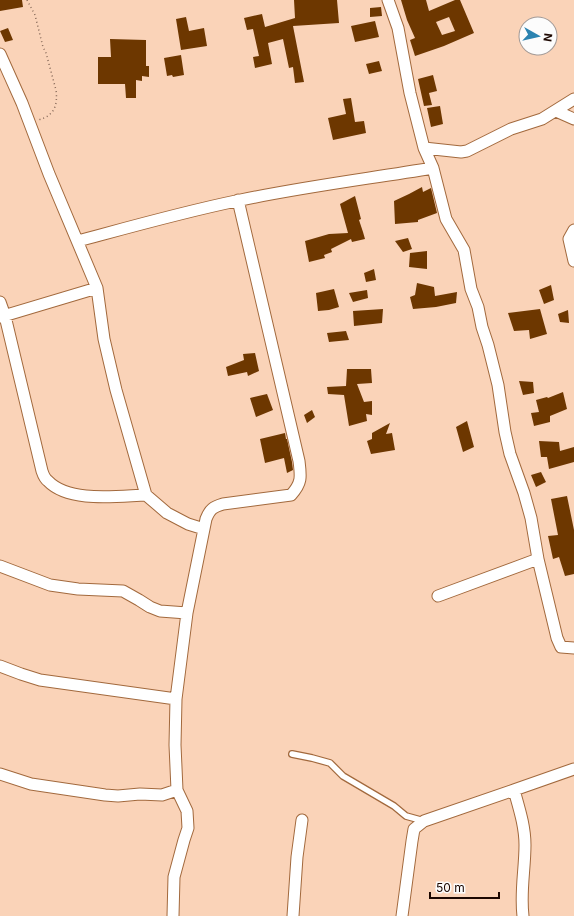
<svg xmlns="http://www.w3.org/2000/svg" width="574" height="916" viewBox="0 0 574 916" font-family="Inter,sans-serif">
<style>
.building{fill:#6d3700;fill-rule:evenodd}
.lines{fill:none;stroke-linecap:round;stroke-linejoin:round}
.lane-casing{stroke:#a2693d;stroke-width:8}
.street-casing{stroke:#a2693d;stroke-width:13}
.path{stroke:#846757;stroke-width:1.5;stroke-dasharray:1 3;stroke-linecap:butt}
.lane{stroke:#fff;stroke-width:5.5}
.street{stroke:#fff;stroke-width:11}
</style>
<rect width="100%" height="100%" fill="#fad3b8"/>
<path class="building" d="M0,0H22L23,7L0,11Z
M294,0H337L339,23L293,26L304,82L295,83L293,67L289,68L283,39L268,43L272,64L255,68L253,57L259,56L253,29L247,30L244,18L262,14L265,27L295,18Z
M401,0H426L429,11L455,0H460L474,33L444,46L415,56L410,40L415,38L407,20ZM449,17L455,31L442,35L436,22Z
M381,7L382,16L370,17V8Z
M186,17L189,31L204,28L207,46L181,50L176,19Z
M375,21L379,37L355,42L351,26Z
M8,28L13,40L5,42L0,31Z
M110,39L146,40V66H149V77L142,76V81L136,80V98H126L125,84H98V57H111Z
M181,55L184,75L173,77L172,75L167,76L164,58Z
M379,61L382,71L369,74L366,64Z
M433,75L437,91L429,93L432,105L424,106L418,79Z
M351,98L355,122L364,121L366,133L333,140L328,118L346,114L343,99Z
M440,106L443,124L431,127L427,108Z
M422,187L423,192L431,188L437,213L418,220V222L395,224L394,201L409,194Z
M355,196L361,219L359,220L363,232H365H363L365,239L352,242L351,239L331,249L332,252L324,255L325,258L309,262L305,241L329,234L348,233L340,204Z
M408,238L412,249L403,252L395,241Z
M427,251V269L409,267L410,253Z
M374,269L376,280L366,282L364,273Z
M417,283L434,287L435,296L457,292L456,303L436,307L413,309L410,297L415,295Z
M551,285L554,300L544,304L539,290Z
M334,289L339,307L329,310L318,311L316,293Z
M367,290L368,298L353,302L349,293Z
M383,309L382,323L354,326L353,311Z
M540,309L547,334L530,339L529,330L514,331L508,313Z
M568,310L569,323L560,322L558,314Z
M346,331L349,340L329,342L327,333Z
M255,353L259,371L248,376L247,372L228,376L226,367L244,360L243,354Z
M347,369H371L372,383L357,384L364,402L372,401V415L366,414L367,421L349,426L344,395L328,394L327,387L346,386Z
M519,381L533,382L534,393L523,395Z
M563,392L567,409L550,416V422L534,426L531,413L539,412L536,400L547,397L548,398Z
M267,394L273,410L256,417L250,398Z
M312,410L315,417L307,423L304,415Z
M467,421L474,447L463,452L456,427Z
M390,423L386,434L392,433L395,450L371,454L367,441L372,439V433Z
M285,433L286,439H287L292,462L293,470L287,473L284,458L265,463L260,439Z
M539,441L559,442L560,451L574,447V462L549,469L547,457H541Z
M541,472L546,482L536,487L531,475Z
M567,496L574,530V574L565,576L559,557L553,559L548,536L558,535L551,499Z"/>
<g class="lines">
<g class="lane-casing">
<path id="lane" d="M292,754L312,758L330,763L343,776L394,806L406,816L424,821"/>
</g>
<g class="street-casing">
<path id="street" d="M388,0L398,28L410,93L424,148L433,168L446,219L464,250L471,289L478,307L482,327L488,345L498,385L505,432L510,454L524,493L531,518L538,559L557,638L561,647L574,648
M0,54L22,103L49,174L97,288L104,339L116,390L146,495
M556,111L574,119
M424,148L461,152L467,151L511,129L542,119L574,99
M574,230L569,239L574,261
M78,241C130,227 183,212 236,201C301,187 367,179 433,168
M0,302L5,316L42,471C43,474 45,479 48,481C69,503 117,496 146,495L167,513L188,524L204,529
M0,317L97,288
M0,566L50,585L78,589L123,591L139,600L150,607L160,611L187,613
M438,596L538,559
M0,666L21,674L40,680L176,699
M0,774L31,784L105,795L118,796L140,794L162,795L177,790
M514,790L574,769
M173,916L174,877L184,840L188,828L187,811L177,790L175,745L176,699L187,613L206,519C210,509 213,507 223,504L291,495C302,483 301,477 299,461L238,200
M293,916L297,857L302,820
M402,916L412,841L414,829L424,821L514,790C519,808 525,826 525,845C525,869 520,892 523,916"/>
</g>
<path class="path" d="M27,0L35,15L43,47L46,53L56,90C58,106 54,116 38,120"/>
<use href="#lane" class="lane"/>
<use href="#street" class="street"/>
</g>
<g transform="translate(538 36) rotate(98)"><circle r="19" fill="#fcfcfc" stroke="#a29a97"/>
<path d="M0-3L7 15L0 10L-7 15Z" fill="#2b83b1"/>
<text y="-6" font-size="11" font-weight="bold" text-anchor="middle" fill="#1c0700">N</text>
</g>
<path d="M430 892v6h69v-6" fill="none" stroke="#1c0700" stroke-width="2"/>
<text x="436" y="892" font-size="12" fill="#1c0700" stroke="#fcfcfc" stroke-width="3" paint-order="stroke">50 m</text>
</svg>
